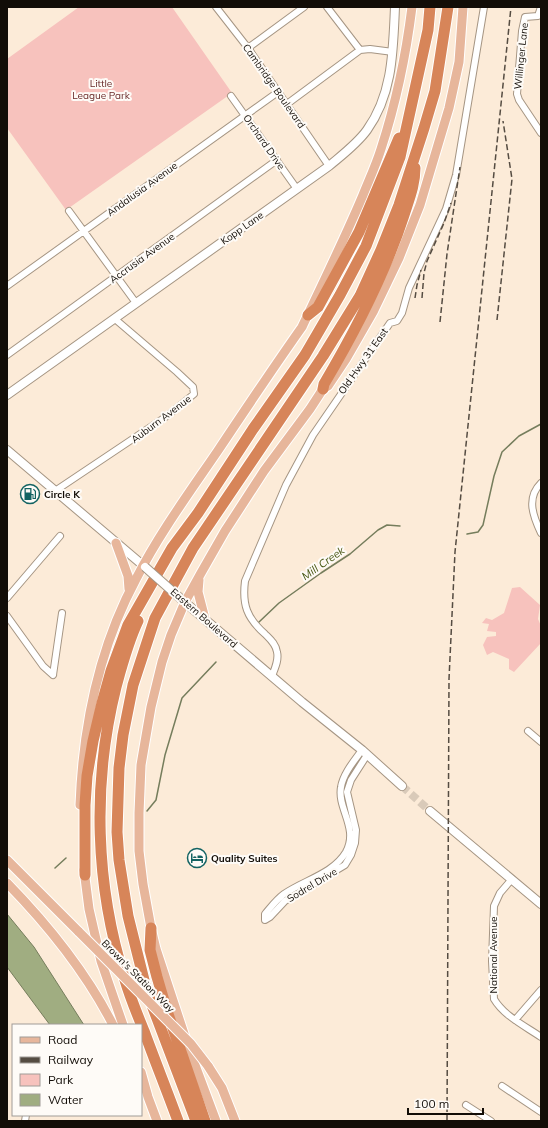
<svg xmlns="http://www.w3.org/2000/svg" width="548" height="1128" viewBox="0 0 548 1128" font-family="Mulish,sans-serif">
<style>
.green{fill:#f7c2bd}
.water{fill:#a0ad81;stroke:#757d5c}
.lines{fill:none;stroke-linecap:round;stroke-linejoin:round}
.stream{stroke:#757d5c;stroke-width:1.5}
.secondary-tunnel{stroke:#d9cab9;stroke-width:8;stroke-dasharray:8 4;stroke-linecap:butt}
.street-casing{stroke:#a59583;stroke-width:8}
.secondary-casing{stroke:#a59583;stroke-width:10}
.primary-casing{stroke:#fff;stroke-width:11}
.highway-casing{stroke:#fff;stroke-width:13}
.street{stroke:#fff;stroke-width:6}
.secondary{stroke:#fff;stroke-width:8}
.primary{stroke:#e7b69b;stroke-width:9}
.highway{stroke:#d78559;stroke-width:11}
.rail{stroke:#554c42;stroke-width:1.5;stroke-dasharray:6 3;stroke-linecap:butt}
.secondary-bridge-casing{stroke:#a59583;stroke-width:10;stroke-linecap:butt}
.primary-bridge-casing{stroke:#fff;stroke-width:11;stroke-linecap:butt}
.secondary-bridge{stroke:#fff;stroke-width:8}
.primary-bridge{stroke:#e7b69b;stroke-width:9}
.labels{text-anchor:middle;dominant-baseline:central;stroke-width:4;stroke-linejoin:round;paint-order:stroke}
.street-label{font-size:10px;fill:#120d07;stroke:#fefbf7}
.park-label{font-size:10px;fill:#682827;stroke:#fefbf7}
.poi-label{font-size:10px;font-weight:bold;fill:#120d07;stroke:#fefbf7;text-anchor:start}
.water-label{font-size:11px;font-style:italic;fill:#475611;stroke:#fefbf7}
</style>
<rect width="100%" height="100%" fill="#fcebd8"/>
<path class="green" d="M79,7H172L232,93L66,210L7,128V59Z
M520,587L540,605L538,619L541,626V643L514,672L509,669V659L493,652L487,655L483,645L487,637L496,636V632L487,631L489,624L482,623L486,618L492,620L504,613L512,588Z"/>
<path class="water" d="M7,914L34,947L84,1025H50L7,967Z"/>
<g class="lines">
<path class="stream" d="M467,534L478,532L483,525L494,476L502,452L519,436L541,424
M259,622L279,603L321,573L350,554L378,530L387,525L400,526
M147,811L156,800L165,755L182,698L216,662
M55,868L66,858"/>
<path class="secondary-tunnel" d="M402,786L430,811"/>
<g class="street-casing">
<path id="street" d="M216,7L248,48L329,166
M327,7L360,50L370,49L393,52
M541,7L538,16L525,17L522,31L517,94L519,100L541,133
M248,48L304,7
M231,96L297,189
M287,104L360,50
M69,211L136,303
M7,286L278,92
M7,355L277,160
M541,483C526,498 533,516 541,533
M55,491L167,416L194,394L193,387L177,372L115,319
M7,598L60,536
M7,616L43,666L53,675
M53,675L62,613
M272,676C275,668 279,660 277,652C276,644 270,639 265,634C247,618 242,605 245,581L286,485L313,435L390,323L397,321L402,313L409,288L446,209L456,175L484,7
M528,731L541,742
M362,750C354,761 343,774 341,787C337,809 359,828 346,852C333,874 304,880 284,894C276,900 271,907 265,914V920L270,917L285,901L345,865L351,855L355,843L356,830L347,792L351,780L367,755
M512,879L500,893L494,906L492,961L494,999C504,1016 525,1026 541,1037
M515,1020L541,990
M502,1086L541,1112
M466,1105L491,1121
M25,1121L26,1115"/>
</g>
<g class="secondary-casing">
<path id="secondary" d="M7,395L329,166C342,155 357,144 367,130C393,94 393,50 395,7
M7,450L145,567
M181,599L302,702L362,750L402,786
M430,811L541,904"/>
</g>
<g class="primary-casing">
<path id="primary" d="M116,543L128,576L129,589
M199,580L198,592L205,619
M80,805C83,727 99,648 136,579C159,534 189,493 217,452C245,410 273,368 302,327C323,283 344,240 363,195C369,180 376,165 381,149C396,103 406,55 412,7
M7,860L79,932
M84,870L89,909L101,961L123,1025
M7,883C48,925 86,972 113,1025
M208,1066L222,1088L235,1121
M141,1072L148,1097L157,1121
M216,1121L189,1049L156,949L151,928L143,884L139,851V813L141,765L151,707L162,662L171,635L185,602L201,573L225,531L264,471L310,409L323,389L328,386L346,359L373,312L399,258L420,205L449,108L459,62L463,7"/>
</g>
<g class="highway-casing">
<path id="highway" d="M308,315L318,307L359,232L399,138
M323,389L324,384C356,330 385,274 404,215C409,199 415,185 415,168
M138,621C128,642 122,665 116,687C92,783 95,885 125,980C130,997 137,1014 144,1031C155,1061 167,1091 178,1121
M85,875V805L87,776L93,741L102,703L111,671L128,625L172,548L198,513L253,429L305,355L340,295L366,246L400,157L428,30L430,7
M151,928L150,950L157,977L167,1011L205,1121
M196,1121L147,992L128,916L119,860L117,832L119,768L123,735L133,685L155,618L193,548L323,356L360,296L381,250L399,205L424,128L435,91L448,7"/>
</g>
<use href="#street" class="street"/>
<use href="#secondary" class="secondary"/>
<use href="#primary" class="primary"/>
<use href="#highway" class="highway"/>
<path class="rail" d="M415,298L417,285L421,270
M422,298L424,273L427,261L444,223L451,203
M497,320L512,179L503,121
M440,322L447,254L460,167
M447,1121L449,679L455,552L511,7"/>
<g class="secondary-bridge-casing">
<path id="secondary-bridge" d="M145,567L180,598"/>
</g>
<g class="primary-bridge-casing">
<path id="primary-bridge" d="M79,932L191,1044L208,1066"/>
</g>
<use href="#secondary-bridge" class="secondary-bridge"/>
<use href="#primary-bridge" class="primary-bridge"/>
</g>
<defs>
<g id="fuel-ring" transform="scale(1)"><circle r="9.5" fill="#fefbf7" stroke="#136362" stroke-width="1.5"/><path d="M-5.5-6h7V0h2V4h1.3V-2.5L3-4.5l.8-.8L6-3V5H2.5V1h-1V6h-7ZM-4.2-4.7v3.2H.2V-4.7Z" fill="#136362"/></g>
<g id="hotel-ring" transform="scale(1)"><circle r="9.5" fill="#fefbf7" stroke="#136362" stroke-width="1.5"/><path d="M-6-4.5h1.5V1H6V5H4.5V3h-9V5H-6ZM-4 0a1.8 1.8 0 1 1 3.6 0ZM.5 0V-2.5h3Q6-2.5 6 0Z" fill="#136362"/></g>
</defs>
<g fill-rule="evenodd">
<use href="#fuel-ring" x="30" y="494"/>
<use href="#hotel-ring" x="197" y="858"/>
</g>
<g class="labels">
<g class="street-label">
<text transform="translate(521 56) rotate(-84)">Willinger Lane</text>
<text transform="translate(274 86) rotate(55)">Cambridge Boulevard</text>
<text transform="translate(264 142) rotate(55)">Orchard Drive</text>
<text transform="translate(142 189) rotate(-36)">Andalusia Avenue</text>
<text transform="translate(242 228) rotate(-35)">Kopp Lane</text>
<text transform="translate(142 258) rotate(-36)">Accrusia Avenue</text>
<text transform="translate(363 361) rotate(-55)">Old Hwy 31 East</text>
<text transform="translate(161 419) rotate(-37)">Auburn Avenue</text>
<text transform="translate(204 618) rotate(41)">Eastern Boulevard</text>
<text transform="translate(312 885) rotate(-31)">Sodrel Drive</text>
<text transform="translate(493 955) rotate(-90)">National Avenue</text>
<text transform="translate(138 976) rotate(45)">Brown's Station Way</text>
</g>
<g class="park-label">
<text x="101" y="83">Little<tspan x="101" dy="12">League Park</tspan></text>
</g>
<g class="poi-label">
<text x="44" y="494">Circle K</text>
<text x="211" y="858">Quality Suites</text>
</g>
<g class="water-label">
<text transform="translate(323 563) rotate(-35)">Mill Creek</text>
</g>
</g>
<rect width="548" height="1128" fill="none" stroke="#120d07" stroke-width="16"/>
<rect x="12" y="1024" width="130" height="92" fill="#fefbf7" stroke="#a09c97"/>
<rect x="20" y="1037" width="20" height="6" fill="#e7b69b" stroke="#a09c97"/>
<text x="48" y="1044" font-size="12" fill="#120d07">Road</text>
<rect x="20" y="1057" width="20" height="6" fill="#554c42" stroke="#a09c97"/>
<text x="48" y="1064" font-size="12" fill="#120d07">Railway</text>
<rect x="20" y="1074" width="20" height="12" fill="#f7c2bd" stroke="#a09c97"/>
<text x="48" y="1084" font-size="12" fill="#120d07">Park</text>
<rect x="20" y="1094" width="20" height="12" fill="#a0ad81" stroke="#a09c97"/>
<text x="48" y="1104" font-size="12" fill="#120d07">Water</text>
<path d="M408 1108v6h75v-6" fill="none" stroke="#120d07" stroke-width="2"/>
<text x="414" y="1108" font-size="12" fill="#120d07" stroke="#fefbf7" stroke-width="3" paint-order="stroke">100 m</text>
</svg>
